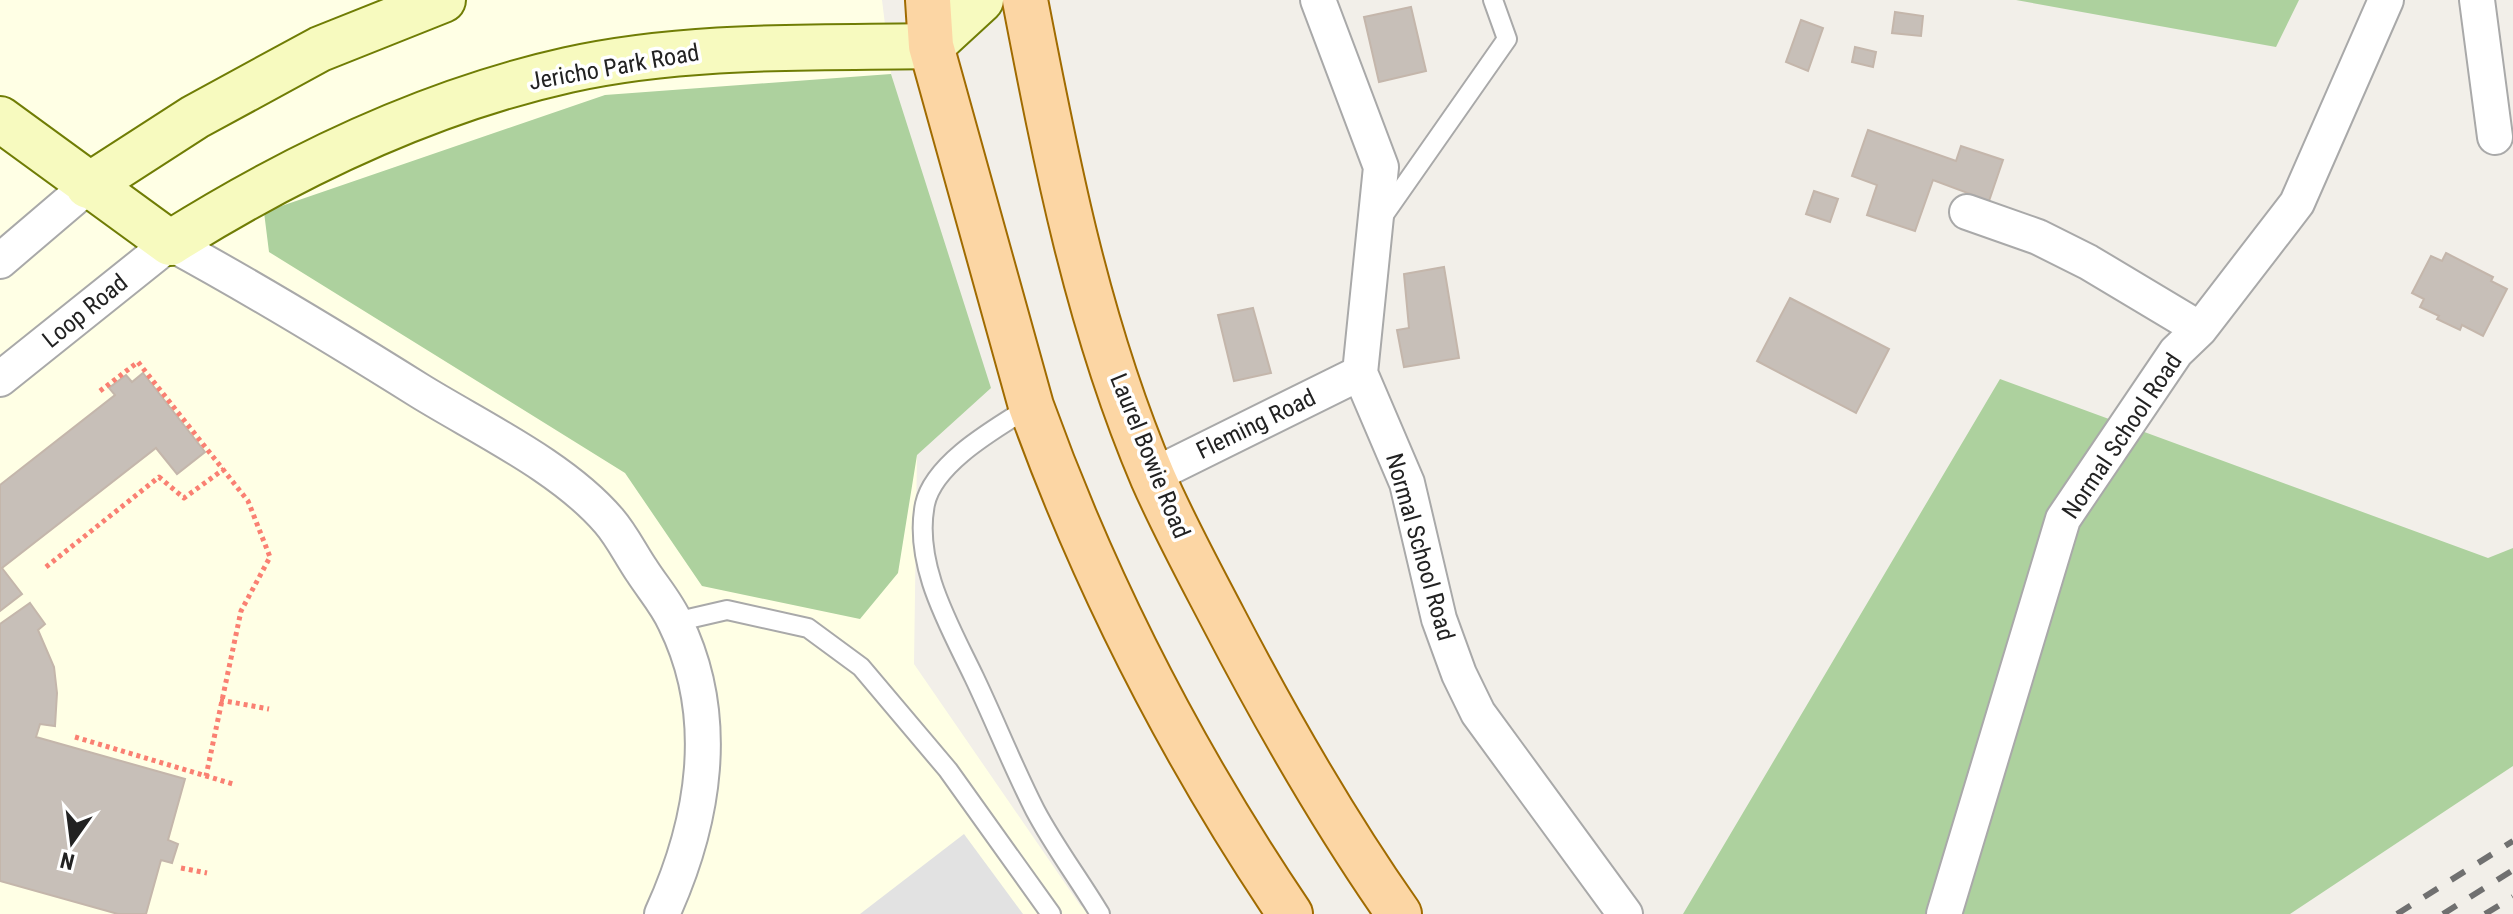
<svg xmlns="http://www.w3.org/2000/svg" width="2513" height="914" viewBox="0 0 2513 914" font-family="'Roboto Condensed',sans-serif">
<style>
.education{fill:#ffffe5}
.forest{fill:#add19e}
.parking{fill:#e2e2e2}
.building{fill:#c7bfb8;stroke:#c4b6ab;stroke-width:2}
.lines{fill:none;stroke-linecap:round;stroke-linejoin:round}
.lane-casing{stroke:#a9a9a9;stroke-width:22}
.street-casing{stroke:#a9a9a9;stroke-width:38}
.secondary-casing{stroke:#707d05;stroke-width:48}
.primary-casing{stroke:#a06b00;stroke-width:48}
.path{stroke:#fa8072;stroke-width:5;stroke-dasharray:4 4;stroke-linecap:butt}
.lane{stroke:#fff;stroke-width:18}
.street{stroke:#fff;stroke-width:34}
.secondary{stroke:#f7fabf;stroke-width:44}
.primary{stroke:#fcd6a4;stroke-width:44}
.rail{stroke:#707070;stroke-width:6;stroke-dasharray:16 16;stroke-linecap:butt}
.labels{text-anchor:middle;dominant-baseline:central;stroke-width:7;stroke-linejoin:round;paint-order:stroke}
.street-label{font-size:24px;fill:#222;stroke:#fff}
</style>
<rect width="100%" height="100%" fill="#f2efe9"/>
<path class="education" d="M0,0H882L899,139L917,455L914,664L1080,905L1091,914H0Z"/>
<path class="forest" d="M2016,0H2299L2276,47Z
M891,74L991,388L917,455L898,573L860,619L702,586L625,473L269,252L264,212L605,95Z
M2000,379L2488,558L2513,548V766L2290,914H1683Z"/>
<path class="parking" d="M964,834L1023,914H860Z"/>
<path class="building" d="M1411,7L1426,71L1379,82L1364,17Z
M1895,12L1923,16L1921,36L1892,33Z
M1801,20L1823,28L1808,71L1786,62Z
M1855,47L1876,52L1873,67L1852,62Z
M1868,130L1956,161L1961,146L2003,160L1989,201L1933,180L1915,231L1867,215L1877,185L1852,176Z
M1814,191L1838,199L1830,222L1806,214Z
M2446,253L2493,277L2491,281L2507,289L2483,336L2462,325L2460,330L2437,319L2439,316L2420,307L2424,299L2412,293L2431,256L2442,261Z
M1444,267L1459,358L1404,367L1397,330L1409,328L1404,274Z
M1790,298L1889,349L1856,413L1757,361Z
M1253,308L1271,373L1234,381L1218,315Z
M143,373L205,452L177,474L156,448L2,568L22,594L0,611V485L115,395L109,388L126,375L132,382Z
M30,603L45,624L38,630L54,667L57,693L55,726L40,724L36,737L185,779L168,840L178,844L172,863L161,860L146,914H118L0,881V624Z"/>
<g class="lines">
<g class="lane-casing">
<path id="lane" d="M1381,219L1507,39L1493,0
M1031,406C998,427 934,462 925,504C913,564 949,625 974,677C995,721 1013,767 1035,810C1054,846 1079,879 1100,914
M675,622L727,610L808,628L861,667L948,770L1051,914"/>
</g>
<g class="street-casing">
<path id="street" d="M1318,0L1381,167L1360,373L1407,483L1439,619L1459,674L1478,713L1625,914
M2477,0L2495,137
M1967,212L2038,237L2088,262L2200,329
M0,261L88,186
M0,379L170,243C255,289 337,339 420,391C480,428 563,467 609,521C622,536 631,555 642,571C653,588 667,604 675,622C722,717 704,822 662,914
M1152,476L1360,373
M1944,914L2063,519L2176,352L2200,329L2297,203L2386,0"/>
</g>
<g class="secondary-casing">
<path id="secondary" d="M0,119L170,243C293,166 425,102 568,70C686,44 811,48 931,46L981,0
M88,186L195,117L320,49L443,0"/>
</g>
<g class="primary-casing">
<path id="primary" d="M928,0L931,46L1031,406C1095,584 1184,757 1290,914
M1025,0C1056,161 1088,326 1153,478C1174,526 1199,572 1223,618C1276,720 1333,820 1399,914"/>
</g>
<path class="path" d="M100,391L138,362L248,501L270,557L241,611L206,776
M46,567L159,477L184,498L224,469
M220,700L269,709
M75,737L233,784
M181,868L207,873"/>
<use href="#lane" class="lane"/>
<use href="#street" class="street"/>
<use href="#secondary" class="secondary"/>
<use href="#primary" class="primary"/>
<path class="rail" d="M2397,914L2513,841
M2443,914L2513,870
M2485,914L2513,897"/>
</g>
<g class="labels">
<g class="street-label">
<text transform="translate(614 67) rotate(-10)">Jericho Park Road</text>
<text transform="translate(85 311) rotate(-39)">Loop Road</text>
<text transform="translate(1256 424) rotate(-26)">Fleming Road</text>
<text transform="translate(2122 436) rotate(-56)">Normal School Road</text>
<text transform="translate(1150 456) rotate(68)">Laurel Bowie Road</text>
<text transform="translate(1420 547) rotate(74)">Normal School Road</text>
</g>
</g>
<g transform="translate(72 842) rotate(194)" stroke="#ffffff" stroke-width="6" paint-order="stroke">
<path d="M0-6L14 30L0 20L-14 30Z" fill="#222222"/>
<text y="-12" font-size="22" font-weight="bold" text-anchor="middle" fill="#222222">N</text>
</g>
</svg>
